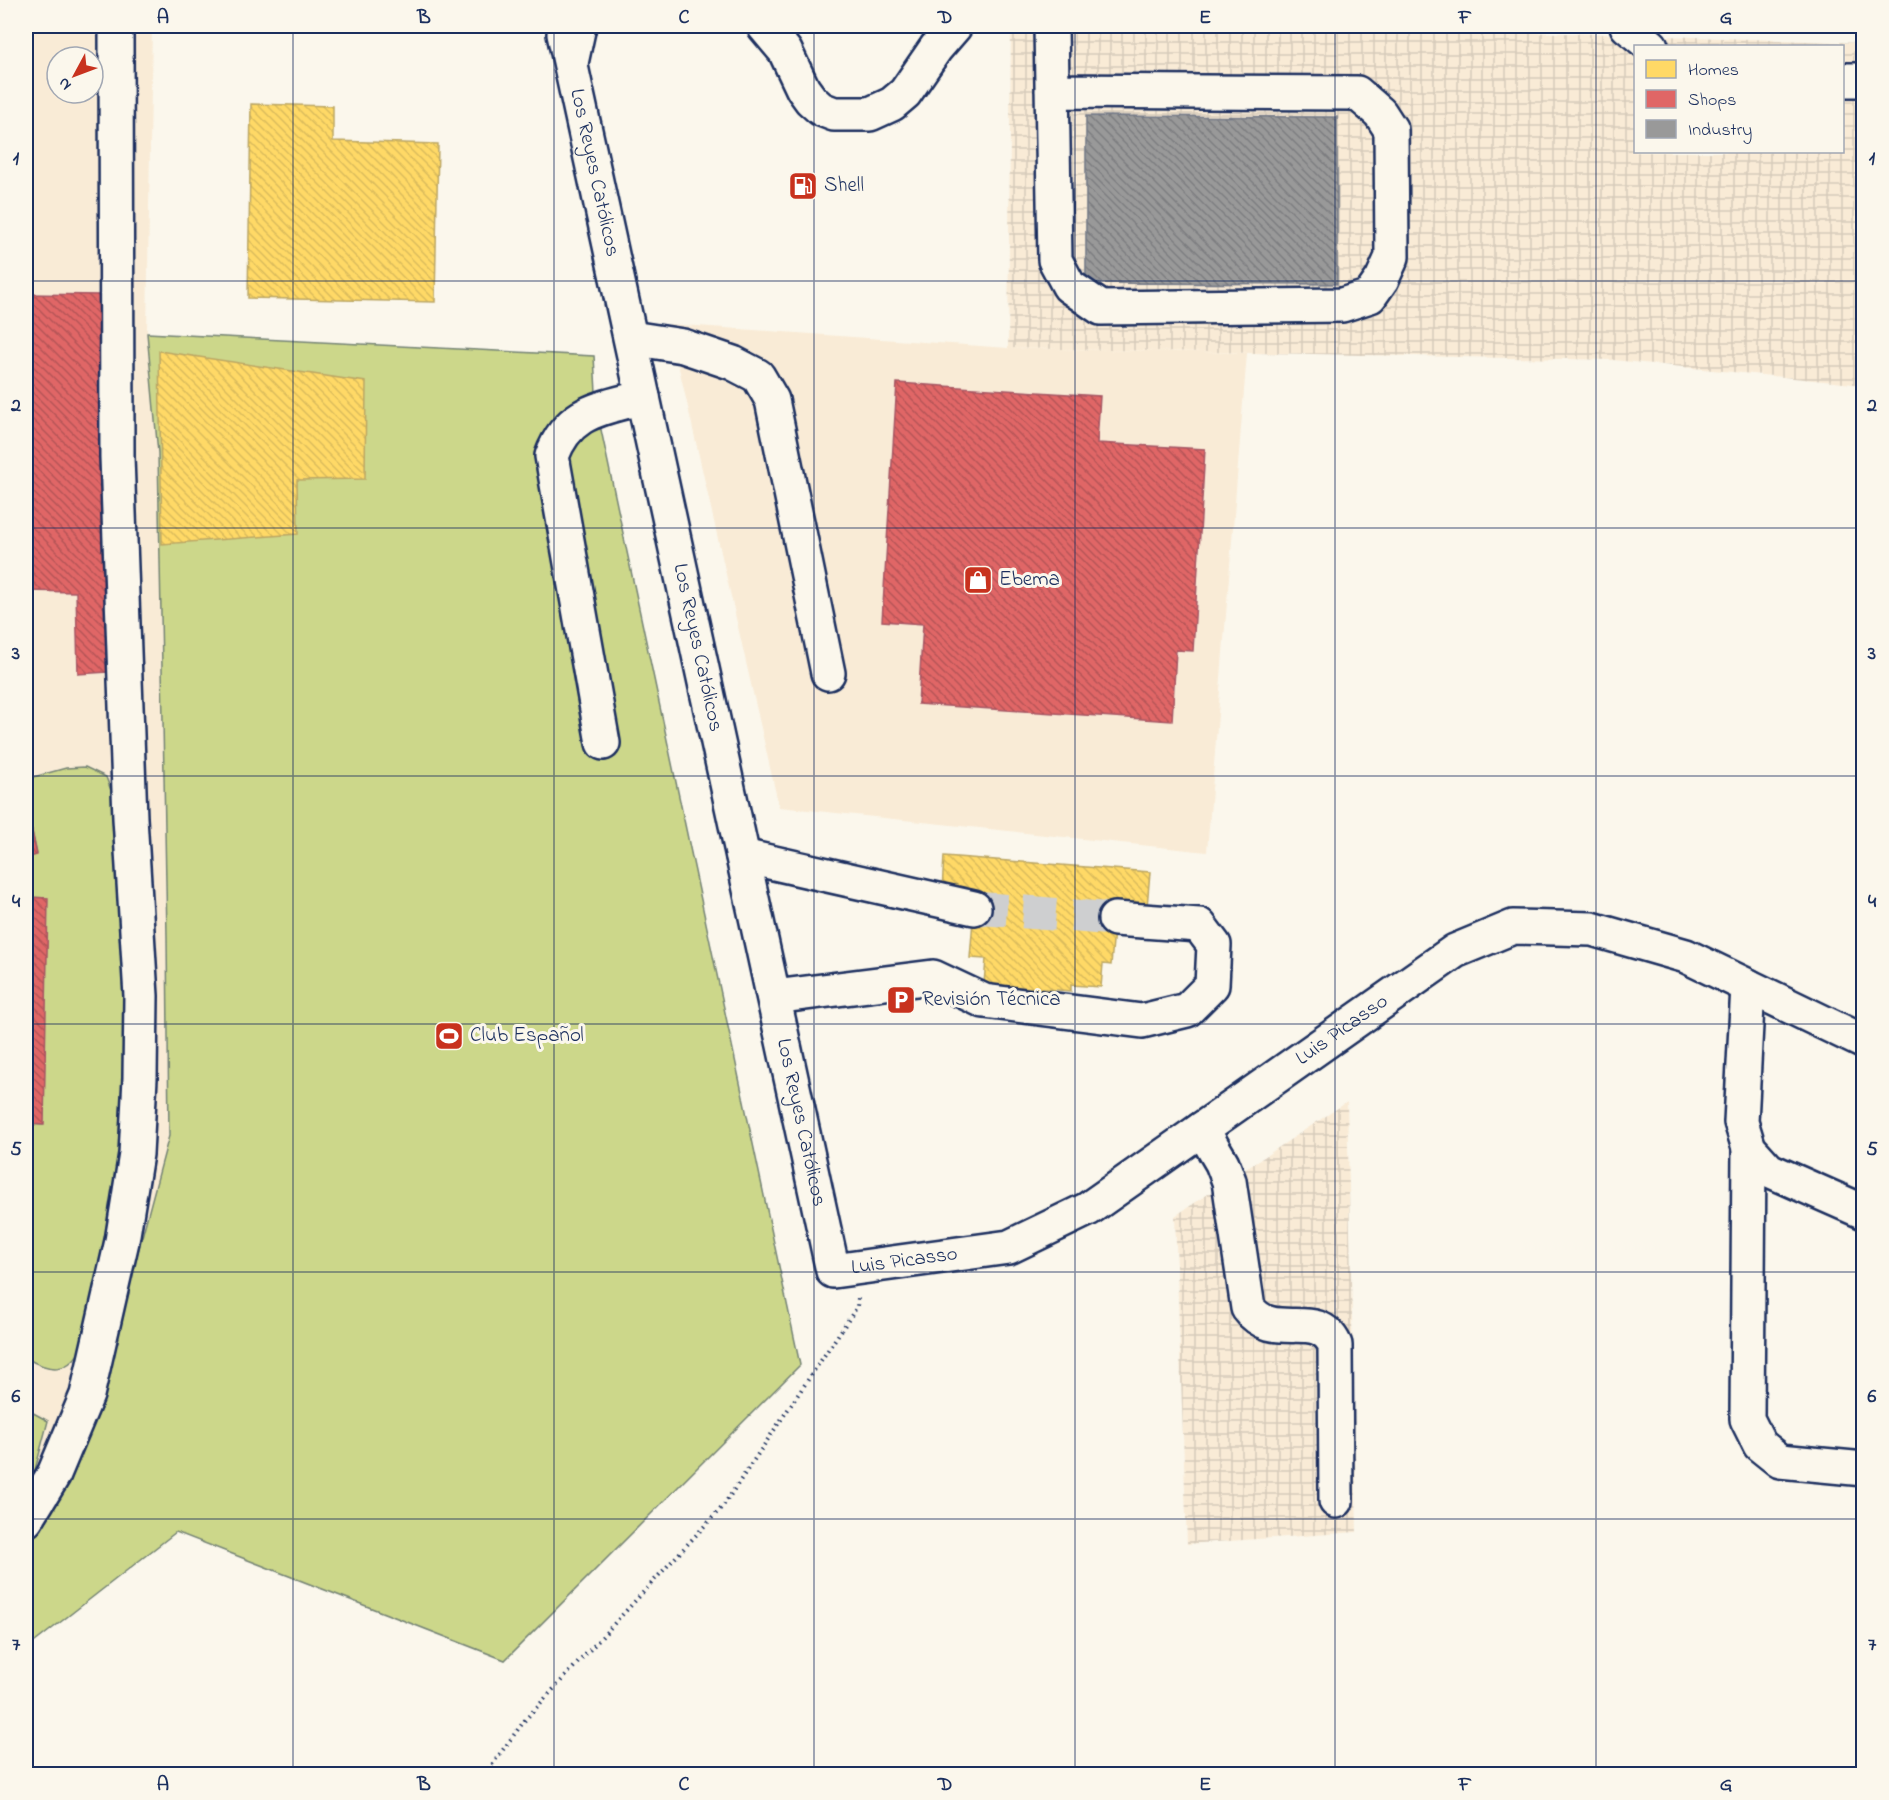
<svg xmlns="http://www.w3.org/2000/svg" width="1889" height="1800" viewBox="0 0 1889 1800" font-family="'Indie Flower',sans-serif">
<style>
.built{fill:#f9ebd6;fill-rule:evenodd}
.industrial{fill:url(#industrial-grid);fill-rule:evenodd}
.green{fill:#ccd78a;stroke:#748374;stroke-width:1.5}
.homes{fill:url(#homes-back-hatch);stroke:#bba664;stroke-width:1.5}
.shops{fill:url(#shops-back-hatch);stroke:#a55664;stroke-width:1.5}
.industry{fill:url(#industry-back-hatch);stroke:#737987;stroke-width:1.5}
.lines{fill:none;stroke-linecap:round;stroke-linejoin:round}
.minor-tunnel{stroke:#cecfd0;stroke-width:33;stroke-dasharray:33 16;stroke-linecap:butt}
.minor-casing{stroke:#1b2f5e;stroke-width:38}
.major-casing{stroke:#1b2f5e;stroke-width:38}
.path{stroke:#1b2f5e;stroke-width:4;stroke-dasharray:1.5 4.5;stroke-linecap:butt}
.minor{stroke:#fbf7ec;stroke-width:33}
.major{stroke:#fbf7ec;stroke-width:33}
.grid{fill:none;stroke:#1b2f5e;stroke-width:1.5;stroke-opacity:0.55}
.labels{text-anchor:middle;dominant-baseline:central;stroke-width:6;stroke-linejoin:round;paint-order:stroke}
.street-label{font-size:21px;fill:#1b2f5e;stroke:#fbf7ec}
.poi-label{font-size:21px;fill:#1b2f5e;stroke:#fbf7ec;text-anchor:start}
.neatline{fill:none;stroke:#1b2f5e;stroke-width:2}
.grid-label{font-size:20px;text-anchor:middle;font-weight:bold;fill:#1b2f5e}
</style>
<defs>
<pattern id="industrial-grid" width="8" height="8" patternUnits="userSpaceOnUse" patternTransform="scale(1.5)"><rect width="8" height="8" fill="#f9ebd6"/><path d="M0 4h8M4 0v8" fill="none" stroke="#d5caba"/></pattern>
<pattern id="homes-back-hatch" width="6" height="6" patternUnits="userSpaceOnUse" patternTransform="scale(1.5)"><rect width="6" height="6" fill="#ffd966"/><path d="M-1 5l2 2M0 0l6 6M5-1l2 2" fill="none" stroke="#dabb5b"/></pattern>
<pattern id="shops-back-hatch" width="6" height="6" patternUnits="userSpaceOnUse" patternTransform="scale(1.5)"><rect width="6" height="6" fill="#e06666"/><path d="M-1 5l2 2M0 0l6 6M5-1l2 2" fill="none" stroke="#b55457"/></pattern>
<pattern id="industry-back-hatch" width="6" height="6" patternUnits="userSpaceOnUse" patternTransform="scale(1.5)"><rect width="6" height="6" fill="#999"/><path d="M-1 5l2 2M0 0l6 6M5-1l2 2" fill="none" stroke="#7c7d80"/></pattern>
</defs>
<rect width="100%" height="100%" fill="#fbf7ec"/>
<filter id="ink" filterUnits="userSpaceOnUse"><feTurbulence type="fractalNoise" baseFrequency=".0167" numOctaves="2"/><feDisplacementMap in="SourceGraphic" scale="12" xChannelSelector="R" yChannelSelector="G"/><feConvolveMatrix kernelMatrix="1 2 1 2 8 2 1 2 1" color-interpolation-filters="sRGB"/></filter>
<g filter="url(#ink)">
<path class="built" d="M26,26H152L147,333L158,453L167,936L169,1239L26,1649ZM57,57H93V93H57Z
M669,324L1008,348L1247,353L1207,852L779,807Z"/>
<path class="industrial" d="M1011,26H1233L1608,34L1863,43V385L1613,360L1008,348ZM1636,46H1842V152H1636Z
M1347,1102L1357,1532L1187,1544L1175,1216Z"/>
<path class="green" d="M147,333L594,356L597,411L800,1365L505,1660L176,1532L26,1649V1538L43,1509L116,1334L169,1136L167,936L158,453Z
M85,767L106,777L119,812L129,1075L114,1209L83,1345C70,1374 50,1372 26,1358V1136L28,1124L43,1125L47,898L26,897V858L37,854L26,804V779L66,768Z
M26,1409L48,1421L35,1470L26,1487Z"/>
<path class="homes" d="M251,104L333,106V141L438,144L435,302L248,298Z
M159,351L366,382L365,479L297,480L298,534L162,544Z
M944,856L1150,872L1147,907L1116,904L1111,965L1103,964L1101,987L1071,985V991L984,984L986,959L970,958L974,908L942,891Z"/>
<path class="shops" d="M26,294L101,295L108,672L78,674L76,592L26,591Z
M897,383L1100,396L1097,443L1205,449L1193,651L1176,650L1172,721L918,704L923,624L882,621Z
M26,804L37,855L26,858Z
M26,897L48,898L44,1125L28,1124L26,1136Z"/>
<path class="industry" d="M1086,116L1337,117V284L1086,283Z"/>
<g class="lines">
<path class="minor-tunnel" d="M974,908L1115,919"/>
<g class="minor-casing">
<g id="minor">
<path d="M764,26L785,51L803,89L811,100L821,109L834,114H870L892,104L905,93L936,48L955,26"/>
<path d="M1051,26L1055,260L1069,286L1101,308L1342,305L1370,296L1382,279L1392,257L1391,130L1380,113L1357,93L1052,91"/>
<path d="M1627,26L1651,46"/>
<path id="s1" d="M564,34L833,1271L1009,1247L1088,1209L1455,951L1513,927L1592,929L1686,956L1864,1042"/>
<path d="M1842,80H1864"/>
<path d="M631,338L683,346L733,363L758,376L772,400L828,673"/>
<path d="M603,743L552,456C569,410 601,409 643,397"/>
<path d="M743,856L974,908"/>
<path d="M1748,986L1741,1122L1749,1148L1769,1170L1864,1212"/>
<path d="M774,997L933,977L984,1001L1142,1021L1187,1010L1212,985L1214,945L1199,925L1115,919"/>
<path d="M1202,1129L1222,1163L1229,1181L1248,1308C1274,1344 1317,1306 1335,1345L1336,1501"/>
<path d="M1749,1148L1747,1419L1760,1445L1780,1461L1864,1469"/>
<path d="M26,1520L54,1474L87,1395L122,1241L136,1154L140,1078L141,996L130,818L117,457L116,26"/>
</g>
</g>
<g class="major-casing">
<path id="major" d="M571,63L579,26"/>
</g>
<path class="path" d="M485,1774L525,1720L723,1506L857,1307L858,1298"/>
<use href="#minor" class="minor"/>
<use href="#major" class="major"/>
</g>
</g>
<path class="grid" d="M293,26V1774M554,26V1774M814,26V1774M1075,26V1774M1335,26V1774M1596,26V1774M26,281H1864M26,528H1864M26,776H1864M26,1024H1864M26,1272H1864M26,1519H1864"/>
<defs>
<g id="fuel-square" transform="scale(1.5)"><rect x="-9" y="-9" width="18" height="18" rx="4" fill="#c8321e" stroke="#fbf7ec"/><path d="M-5.5-6h7V0h2V4h1.3V-2.5L3-4.5l.8-.8L6-3V5H2.5V1h-1V6h-7ZM-4.2-4.7v3.2H.2V-4.7Z" fill="#fff"/></g>
<g id="shop-square" transform="scale(1.5)"><rect x="-9" y="-9" width="18" height="18" rx="4" fill="#c8321e" stroke="#fbf7ec"/><path d="M-5-2.5h2.3a2.7 3.5 0 0 1 5.4 0H5L5.5 6h-11ZM-1.5-2.5h3a1.5 2.3 0 0 0-3 0Z" fill="#fff"/></g>
<g id="parking-square" transform="scale(1.5)"><rect x="-9" y="-9" width="18" height="18" rx="4" fill="#c8321e" stroke="#fbf7ec"/><path d="M-3.5-5.5H1a3.5 3.5 0 0 1 0 7H-1V5.5H-3.5ZM-1-3.4V-.6H.8a1.4 1.4 0 0 0 0-2.8Z" fill="#fff"/></g>
<g id="stadium-square" transform="scale(1.5)"><rect x="-9" y="-9" width="18" height="18" rx="4" fill="#c8321e" stroke="#fbf7ec"/><path d="M0-5a6.5 5 0 1 0 0 10a6.5 5 0 1 0 0-10ZM-3.5-1.8h7v3.6h-7Z" fill="#fff"/></g>
</defs>
<g fill-rule="evenodd">
<use href="#fuel-square" x="803" y="186"/>
<use href="#shop-square" x="978" y="580"/>
<use href="#parking-square" x="901" y="1000"/>
<use href="#stadium-square" x="449" y="1036"/>
</g>
<g class="labels">
<g class="street-label">
<text stroke="none"><textPath href="#s1" startOffset="142">Los Reyes Católicos</textPath></text>
<text stroke="none"><textPath href="#s1" startOffset="628">Los Reyes Católicos</textPath></text>
<text stroke="none"><textPath href="#s1" startOffset="1842">Luis Picasso</textPath></text>
<text stroke="none"><textPath href="#s1" startOffset="1114">Los Reyes Católicos</textPath></text>
<text stroke="none"><textPath href="#s1" startOffset="1338">Luis Picasso</textPath></text>
</g>
<g class="poi-label">
<text x="824" y="186">Shell</text>
<text x="999" y="580">Ebema</text>
<text x="922" y="1000">Revisión Técnica</text>
<text x="470" y="1036">Club Español</text>
</g>
</g>
<rect width="1889" height="1800" fill="none" stroke="#fbf7ec" stroke-width="66"/>
<rect x="1634" y="45" width="210" height="108" fill="#fbf7ec" stroke="#a1a7b3" stroke-width="1.5"/>
<rect x="1646" y="60" width="30" height="18" fill="#ffd966" stroke="#a1a7b3" stroke-width="1.5"/>
<text x="1688" y="75" font-size="18" fill="#1b2f5e">Homes</text>
<rect x="1646" y="90" width="30" height="18" fill="#e06666" stroke="#a1a7b3" stroke-width="1.5"/>
<text x="1688" y="105" font-size="18" fill="#1b2f5e">Shops</text>
<rect x="1646" y="120" width="30" height="18" fill="#999999" stroke="#a1a7b3" stroke-width="1.5"/>
<text x="1688" y="135" font-size="18" fill="#1b2f5e">Industry</text>
<g transform="translate(75 75) rotate(229)"><circle r="28" fill="#fbf7ec" stroke="#a1a7b3" stroke-width="1.5"/>
<path d="M0-4.5L10 22L0 15L-10 22Z" fill="#c8321e"/>
<text y="-9" font-size="16" font-weight="bold" text-anchor="middle" fill="#1b2f5e">N</text>
</g>
<rect x="33" y="33" width="1823" height="1734" class="neatline"/>
<g class="grid-label">
<text x="163" y="23">A</text>
<text x="424" y="23">B</text>
<text x="684" y="23">C</text>
<text x="945" y="23">D</text>
<text x="1205" y="23">E</text>
<text x="1465" y="23">F</text>
<text x="1726" y="23">G</text>
<text x="16" y="164">1</text>
<text x="1872" y="164">1</text>
<text x="16" y="411">2</text>
<text x="1872" y="411">2</text>
<text x="16" y="659">3</text>
<text x="1872" y="659">3</text>
<text x="16" y="907">4</text>
<text x="1872" y="907">4</text>
<text x="16" y="1155">5</text>
<text x="1872" y="1155">5</text>
<text x="16" y="1402">6</text>
<text x="1872" y="1402">6</text>
<text x="16" y="1650">7</text>
<text x="1872" y="1650">7</text>
<text x="163" y="1790">A</text>
<text x="424" y="1790">B</text>
<text x="684" y="1790">C</text>
<text x="945" y="1790">D</text>
<text x="1205" y="1790">E</text>
<text x="1465" y="1790">F</text>
<text x="1726" y="1790">G</text>
</g>
</svg>
